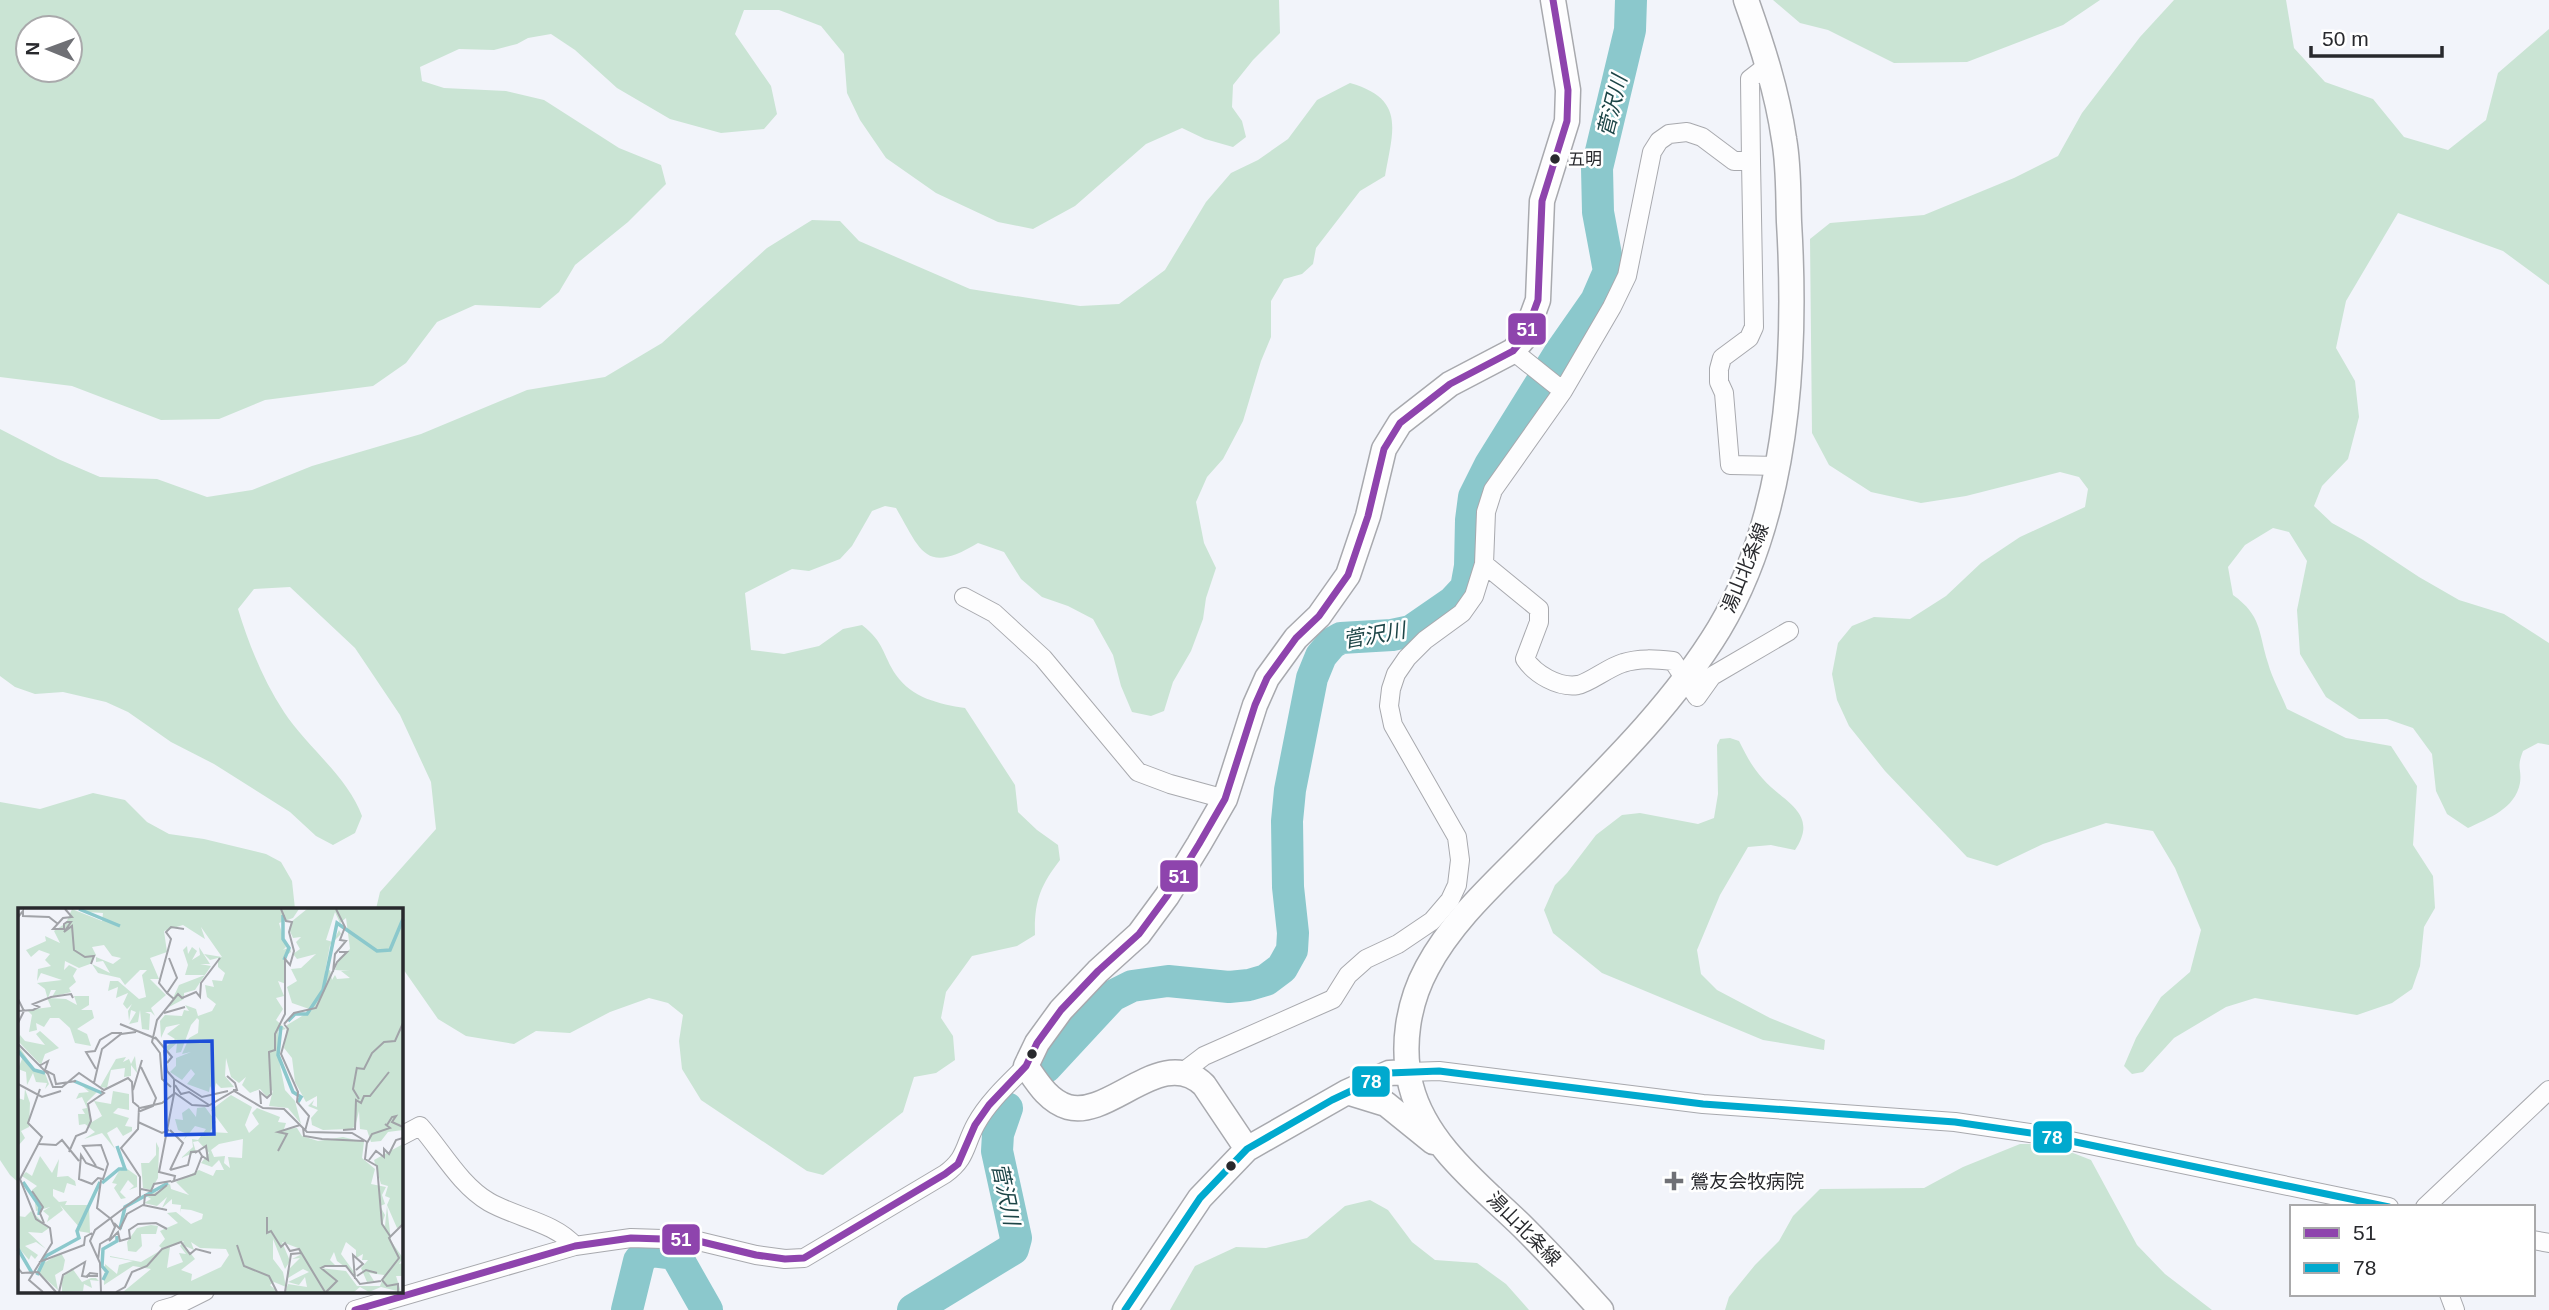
<svg xmlns="http://www.w3.org/2000/svg" width="2549" height="1310" viewBox="0 0 2549 1310" font-family="Arial,'Noto Sans JP',sans-serif">
<style>
.green{fill:#cae4d4;fill-rule:evenodd}
.lines{fill:none;stroke-linecap:round;stroke-linejoin:round}
.river{stroke:#8bc8cc;stroke-width:32}
.street-casing{stroke:#a8a9ae;stroke-width:20}
.secondary-casing{stroke:#a8a9ae;stroke-width:27}
.street{stroke:#fdfdfe;stroke-width:18}
.secondary{stroke:#fdfdfe;stroke-width:24}
.bus-1-casing{stroke:#fff;stroke-width:12}
.bus-2-casing{stroke:#fff;stroke-width:12}
.bus-1{stroke:#8e44ad;stroke-width:7}
.bus-2{stroke:#00a9ce;stroke-width:7}
.bus-dot{fill:#28292d;stroke:#fff;stroke-width:2.5}
.poi-dot{fill:#6f7075;stroke:#fff;stroke-width:2.5}
.labels{text-anchor:middle;dominant-baseline:central;stroke-width:5;stroke-linejoin:round;paint-order:stroke}
.bus-label{font-size:17px;fill:#28292d;stroke:#fff;text-anchor:start}
.street-label{font-size:19px;fill:#28292d;stroke:#fff}
.poi-label{font-size:19px;fill:#28292d;stroke:#fff;text-anchor:start}
.water-label{font-size:21px;font-style:italic;fill:#1d4547;stroke:#fff}
.inset-river{fill:none;stroke:#8bc8cc;stroke-width:3.5}
.inset-road{fill:none;stroke:#a1a3a8;stroke-width:2}
.view{fill:#1d4ed8;fill-opacity:0.15;stroke:#1d4ed8;stroke-width:3.5}
.inset-edge{fill:none;stroke:#28292d;stroke-width:3.5}
.line-badge{stroke:#fff;stroke-width:2.5}
.badge-label{font-size:19px;text-anchor:middle;font-weight:bold;fill:#fff}
</style>
<rect width="100%" height="100%" fill="#f2f4fa"/>
<path class="green" d="M0,0H1279L1280,33L1253,60L1233,85L1232,107L1242,121L1246,137L1233,147L1205,139L1182,128L1146,144L1075,206L1033,229L998,222L936,193L886,158L860,120L847,93L844,54L821,26L779,10H744L735,34L771,86L777,114L764,129L721,133L670,119L617,88L575,50L551,34L528,38L517,44L494,50L459,49L420,67L422,81L444,88L506,91L544,100L619,148L661,165L666,184L628,222L575,265L559,292L540,308L475,305L437,322L406,363L373,386L265,400L219,419L161,420L72,386L0,377ZM28,28H70V70H28Z
M1773,0H2100L2063,25L1967,62L1894,63L1828,30L1800,23Z
M2174,0H2286L2294,48L2325,82L2373,99L2404,137L2448,150L2486,120L2498,73L2549,29V285L2503,251L2398,213L2346,301L2336,348L2355,381L2359,417L2348,459L2322,486L2314,506L2332,523L2363,540L2419,577L2459,600L2504,614L2549,643V745L2538,743L2523,751C2516,769 2522,768 2520,783C2515,809 2489,818 2468,828L2447,814L2436,791L2432,754L2413,728L2387,719H2359L2326,697L2300,654L2297,610L2307,561L2289,532L2273,528L2245,545L2228,567L2233,595C2262,616 2258,631 2268,663C2272,678 2281,694 2287,709L2346,738L2391,746L2417,786L2413,845L2433,876L2435,908L2424,927L2420,966L2412,989L2392,1003L2357,1015L2255,998L2226,1007L2174,1038L2143,1072L2132,1074L2124,1066L2136,1038L2161,997L2190,972L2201,930L2175,868L2153,831L2106,823L2043,844L1997,866L1967,857L1885,771L1849,726L1837,700L1832,674L1838,643L1852,626L1874,617L1910,619L1946,596L1981,563L2020,537L2085,507L2088,489L2079,477L2060,472L1966,496L1921,503L1871,492L1829,465L1812,433L1810,239L1830,223L1924,215L2014,178L2058,156L2082,113L2140,37Z
M1350,83C1406,99 1393,130 1385,176L1360,191L1316,248L1313,264L1302,274L1284,279L1271,301V337L1261,361L1243,421L1223,459L1207,477L1196,502L1204,543L1216,568L1206,598L1203,619L1191,651L1173,682L1164,711L1151,716L1132,712L1121,686L1113,655L1093,619L1068,606L1042,597L1021,579L1004,552L978,543C925,575 921,551 896,508L885,506L872,511L852,546L840,559L809,571L792,569L745,593L751,650L784,654L819,646L843,629L862,625C885,643 882,654 896,675C912,698 939,704 965,708L1015,785L1018,812L1037,830L1058,845L1060,860C1040,886 1034,902 1035,935L1017,946L972,956L946,992L941,1018L953,1036L955,1060L936,1073L914,1077L903,1112L823,1175L807,1171L701,1100L682,1069L679,1041L683,1015L668,1003L649,998L610,1012L570,1033L536,1031L514,1044L466,1036L438,1019L401,966V909H376L380,892L436,829L431,782L400,715L355,648L290,587L254,589L238,609C249,645 263,680 284,712C307,747 348,777 362,816L355,833L333,845L316,836L290,812L214,764L171,742L128,712L106,702L63,692L35,694L15,687L0,676V429L58,459L100,477L157,479L207,497L252,490L312,466L421,434L527,390L605,377L662,343L767,248L812,220L840,221L859,241L970,289L1080,306L1119,304L1165,270L1206,202L1231,173L1258,160L1288,139L1317,100Z
M1730,738L1739,741C1746,755 1752,767 1763,779C1783,802 1820,813 1795,850L1771,845L1748,847L1720,895L1697,950L1701,974L1717,990L1770,1018L1825,1040L1824,1050L1763,1040L1602,973L1553,933L1544,910L1555,885L1567,873L1596,835L1622,815L1640,813L1698,824L1714,818L1718,794L1717,745L1720,739Z
M93,793L125,800L147,822L169,834L204,839L266,854L281,862L292,881L295,909H19V959L17,961L19,962V1183L10,1175L0,1160V802L40,809Z
M2020,1144H2050L2091,1160L2137,1245L2165,1274L2212,1310H1725L1729,1297L1755,1265L1779,1241L1793,1216L1820,1189L1924,1188L1963,1167Z
M1370,1200L1388,1210L1412,1242L1435,1260L1477,1263L1506,1284L1529,1310H1170L1195,1266L1236,1247L1266,1248L1307,1238L1345,1206Z"/>
<g class="lines">
<path class="river" d="M1046,1067L1112,996L1132,986L1168,981L1229,987L1249,985L1266,980L1282,968L1292,950L1293,933L1288,887L1287,821L1290,790L1312,678L1321,656L1332,643L1341,638L1392,635L1411,631L1453,602L1466,588L1470,566L1471,520L1474,497L1490,465L1559,354L1596,301L1609,271L1598,212L1597,168L1630,30L1631,0
M627,1310L639,1261L645,1254L652,1251L668,1253L677,1257L707,1310
M913,1310L1013,1249L1016,1238L997,1151L998,1134L1007,1108"/>
<g class="street-casing">
<path id="street" d="M1751,161L1754,327L1749,338L1722,358L1719,369V382L1724,393L1730,465L1779,466
M1513,351L1563,391
M1484,564L1539,609V622L1525,659C1535,674 1558,688 1578,685C1589,683 1609,667 1623,663C1639,658 1655,659 1673,661L1697,697L1712,676L1789,631
M964,597L994,613L1043,658L1138,772L1170,784L1225,799
M1183,1072L1204,1056L1333,999L1348,975L1366,959L1398,944L1432,921L1450,900L1457,885L1460,860L1457,837L1393,725L1389,706L1391,689L1396,674L1407,658L1425,640L1462,613L1474,596L1484,564L1486,512L1493,490L1563,391L1612,307L1627,276L1652,152L1659,141L1669,134L1687,132L1702,137L1734,161H1751L1750,79L1768,65
M1408,1072L1439,1071L1703,1104L1955,1122L2037,1134L2389,1207
M401,1136L420,1126C442,1151 460,1185 489,1202C517,1218 554,1222 575,1246
M2425,1207L2549,1090
M2533,1240L2549,1243
M2449,1294L2455,1310
M161,1310L175,1306L205,1291
M355,1310L575,1246L631,1238L694,1240L756,1255L785,1259L804,1258L945,1174C967,1158 964,1146 976,1124C988,1102 1008,1084 1026,1066"/>
</g>
<g class="secondary-casing">
<path id="secondary" d="M1347,1092L1386,1104L1433,1142
M1247,1149L1204,1085C1162,1044 1110,1119 1068,1107C1048,1101 1037,1082 1026,1066L1037,1043L1061,1010L1098,971L1139,934L1167,896L1199,844L1225,799L1255,705L1267,678L1296,638L1319,616L1348,575L1368,516L1384,449L1400,423L1450,384L1513,351L1524,338L1538,300L1542,201L1567,121L1568,90L1553,0
M1125,1310L1200,1198L1247,1149L1347,1092L1389,1073L1408,1072
M1601,1310C1576,1282 1550,1254 1523,1227C1482,1187 1426,1145 1411,1086C1401,1047 1408,1003 1427,968C1451,923 1489,888 1525,852C1593,782 1668,713 1719,629C1789,512 1797,355 1789,222C1788,195 1789,166 1784,139C1777,91 1762,45 1746,0"/>
</g>
<use href="#street" class="street"/>
<use href="#secondary" class="secondary"/>
<g class="bus-1-casing">
<path id="bus-1" d="M355,1310L575,1246L631,1238L694,1240L756,1255L785,1259L804,1258L945,1174L958,1164L975,1125L989,1105L1026,1066L1037,1043L1061,1010L1098,971L1139,934L1167,896L1199,844L1225,799L1255,705L1267,678L1296,638L1319,616L1348,575L1368,516L1384,449L1400,423L1450,384L1513,351L1524,338L1538,300L1542,201L1567,121L1568,90L1553,0"/>
</g>
<g class="bus-2-casing">
<path id="bus-2" d="M1125,1310L1200,1198L1247,1149L1332,1100L1389,1073L1439,1071L1703,1104L1955,1122L2037,1134L2389,1207"/>
</g>
<use href="#bus-1" class="bus-1"/>
<use href="#bus-2" class="bus-2"/>
</g>
<g class="bus-dot">
<circle cx="1555" cy="159" r="6"/>
<circle cx="1032" cy="1054" r="6"/>
<circle cx="1231" cy="1166" r="6"/>
</g>
<path class="poi-dot" d="M1670.5 1170.5h7v7h7v7h-7v7h-7v-7h-7v-7h7z"/>
<g class="labels">
<g class="bus-label">
<text x="1568" y="159">五明</text>
</g>
<g class="street-label">
<text transform="translate(1745 568) rotate(-68)">湯山北条線</text>
<text transform="translate(1524 1229) rotate(45)">湯山北条線</text>
</g>
<g class="poi-label">
<text x="1690" y="1181">鶯友会牧病院</text>
</g>
<g class="water-label">
<text transform="translate(1612 106) rotate(-76)">菅沢川</text>
<text transform="translate(1374 635) rotate(-10)">菅沢川</text>
<text transform="translate(1006 1194) rotate(78)">菅沢川</text>
</g>
</g>
<g transform="translate(18 908)">
<rect width="385" height="385" fill="#f2f4fa"/>
<path d="M54,1L84,13L85,5L67,4L63,1H281L275,10L261,15L268,39L265,42L272,39L273,44L266,49L268,76L260,73L266,88L258,90L265,101L258,112L268,121L260,123V147L267,182L277,193L283,216L270,200L251,198L255,182L249,189L242,181L232,185L224,177L228,169L221,175L213,169L208,150L207,168L216,179L203,180L198,175L196,185L192,178L191,184L169,176L177,166L173,161L164,172L152,164L158,158V150L173,144L164,146L171,130L180,125L181,112L179,110L173,117L163,144L158,145L159,135L150,143L148,139L157,131L149,126L162,116L148,119L143,130L142,113L147,107L164,108L166,102L171,103L167,97L178,101L180,108L194,103L198,96L189,89L187,77L196,79L194,72L204,73L207,65L200,59V50L192,52L186,46L204,49L183,19L187,31L165,17L146,23L149,44L132,50L141,71H132L148,87L133,100L137,108L133,104H127L132,106L131,122L124,121L122,102L120,114L111,116L118,104L113,102L111,113L110,103L114,96L109,101L105,96L110,85L98,90L100,79L90,83L92,73H100L121,91L128,89L124,67L129,62H122L107,77L102,70L80,65L74,56L92,65L85,53L78,54V49L95,56L103,50L94,48L86,37L74,39L78,47L72,56L61,60L47,53L46,62L51,57L59,61L55,68L58,74L51,80L53,84L34,89L38,82H33L30,90L48,91L59,97L56,88H71V97L63,102H74L76,110L59,121L69,126L73,138L57,135L52,120L41,110H32L26,119L18,115L19,122L11,124L14,107L9,102L33,99L30,92L27,81L19,75L44,72L23,65L19,73L20,61L33,58L27,52L32,46L21,42L13,49L8,42L28,33L27,28L42,35L36,23L48,15ZM289,1H385V222L370,224L363,233L353,234L349,222L342,221L341,203L337,219L331,221L305,222L294,217L293,210L300,202L290,198L296,192L294,197L299,199V188L288,194L277,174L274,150L266,140L269,117L294,102L274,95L269,79L279,73L273,61L283,60L298,46L279,51L275,46L282,41L278,34L283,29L275,30L271,21L273,14ZM317,4L322,15L328,10L332,41L321,50L317,62L332,63H323L332,70L319,71L317,67L314,72L312,62L307,64L312,37L323,26L321,22L315,34L308,32ZM169,38L170,46L174,39L179,43L174,52L182,47L181,39L192,56H182L193,58L177,82L166,85V91L151,99L161,77L187,67H167L170,57L165,42ZM22,123L41,140L27,146L23,157L0,133L2,127L7,133L27,137L18,126ZM0,137L17,162L27,165L31,176L27,181L29,175L18,174L15,165L9,177L8,164L0,161L4,151ZM117,148L119,165L113,157V168L106,169L107,160L93,162L89,180L82,179L98,151L108,149L105,154L111,151L113,156ZM61,175L79,184L69,194L74,214L84,208L76,193L93,196L95,183L111,186V202L100,200L95,205L111,210L107,218L114,219V223L105,228L99,219L89,225L97,241L84,225L66,231L77,224L67,216L61,217L60,206H67L64,201L69,200L64,189L58,191L61,185L71,184ZM7,181L12,195L11,219L3,223L7,230L0,238V190L6,192ZM213,187L234,199L227,217L231,225L241,216L234,205L239,200L262,209L260,214L268,215L266,221L279,220L284,228L300,233L325,229L346,234L344,250L357,261L353,276L368,279L364,287L367,296L362,298L367,307L364,316L367,318L369,298L373,333L385,350L381,356L385,355V368H378L383,384L363,379L351,384L342,379L336,384H267L270,376L289,379L287,369L281,377L270,374L291,364L285,361L270,370L269,363L282,350L274,351L282,347L280,340L264,334L272,353L267,361L255,331V351L265,364L268,379L256,374L252,377L260,384H105L133,361L115,358L86,377L87,356L99,366L101,357L115,353L92,349V348L123,354L145,341L141,338L147,331L142,323L160,315L149,305L158,304L173,316L184,311L185,306L173,302L163,301L162,305L163,297L154,296V291L144,300L149,289L139,298L126,295L133,291L127,287L125,292V288L127,286L139,284L152,276L153,281L171,287L158,274L181,262L195,268L198,262H206L201,252L194,259L183,255L191,245L180,233L175,234L178,244L163,250L175,239L174,231L180,232L188,221L177,218L165,233L169,226L160,222L157,211L165,212L164,205L171,200L178,209L179,200L187,199L198,214L192,224L210,225L193,202ZM225,231L224,250L210,249L212,260L206,255L207,248L196,249L193,242L201,236ZM166,333L162,338L168,346L161,345L165,354L149,360L152,339ZM173,334L182,340L208,341L211,347L203,359L173,373L174,366L163,362L177,351L167,338L176,342ZM328,334L338,342V350L345,346L344,352H350L343,360L349,374L356,373L351,365L366,367L362,378H339L328,363L302,360L317,357L312,352L316,344L319,353L339,368L323,346ZM138,234L141,240L140,270L133,282L125,280L123,255H131L138,247ZM385,236V318L379,320L369,297L372,290L367,288L370,278L363,276L356,252ZM22,248L34,265L41,251L39,269L50,268L57,273L58,278L49,275L46,285L35,281V288L41,294L49,293L47,297H71L72,325L59,323L61,319L42,297L45,302L29,314L31,308L25,303L32,299L18,303L17,295L21,297L14,282L19,278L4,268L8,264L14,268ZM108,260L119,268V279L111,282L116,278L110,272L102,284L108,290L103,291L96,280L99,276L94,275L101,263ZM13,303L31,320L24,325L10,324L28,341L18,334L7,338L20,347L17,351L13,347L11,352L0,339V308L7,309ZM133,317L140,318L138,326H123L124,338L118,344L110,343L109,334L119,320ZM43,345L47,352L45,362L37,367L40,382L21,365L24,356ZM54,360L64,374L73,370H78L81,373L72,372L74,380L66,376L65,383L44,384V370Z" fill="#cae4d4" fill-rule="evenodd"/>
<path class="inset-river" d="M61,1L102,18M265,7V31L271,40L266,52M270,113L277,106H289L305,82L319,15L359,43L372,42L385,11M263,118L260,147L275,184L283,189L280,194M0,143L16,162L27,165M56,173L84,185M5,274L22,299L21,307M84,275L101,261H107L99,238M102,321L107,299L150,275M0,341L14,365M19,367L28,348L61,330L59,323L82,274M85,372L89,364L84,358L85,341L99,333V328"/>
<path class="inset-road" d="M47,1L54,9L45,10L35,21H46V16L49,14H53L46,24L54,18L56,42L67,49L76,48L73,56M0,9L5,3V8L31,9L40,16M151,50L159,70L149,85L156,91M315,64L317,46L328,33L322,32L327,19L318,1M149,85L141,75L153,31L148,24L153,19L166,21M0,91L6,103L0,115M0,103L15,102L21,99L15,96L33,89L53,86L55,90M146,105L167,99M102,116L139,131M266,116L270,121L263,146L280,184L279,194L291,208L287,223M266,116L276,105L298,100L319,54L329,44H321M137,129L154,149L149,155M0,136L30,166L35,179H44L61,165L86,182L110,170L114,174L115,194L121,199M146,142L149,163L156,171M21,158L30,153L27,162L36,167L38,176L58,173M339,159L335,181L341,191M338,160L346,161L354,145L366,134L377,133L385,115M78,161L68,144L77,143L82,132L94,125H104M209,168L217,175L219,182H215M76,175L84,141L103,126L118,124M0,176L24,189L43,183M157,177L163,186L171,184L191,197M153,179L144,171L142,145L134,134L139,112L160,86L164,90L178,84L182,89L183,75L202,50M22,181L10,215L24,229L2,271L18,311L32,320L34,335L11,372L25,384M115,182L124,152M156,185V171L184,189L210,183M243,196L242,184L249,190L253,186L251,144L257,142V126L267,106V51L272,57L276,43L271,24L274,14L268,13L263,1M122,200L144,195L157,185L174,197L190,198L216,183L245,200L266,201L289,224L334,225L349,234L347,251L359,258L364,316L372,328M120,204L135,198L138,190L123,159M120,214L144,225L151,222M369,217L374,209L378,208L374,214L385,219M285,220L286,228L304,231L346,233M152,222L165,235L152,262M325,222L337,221L338,192L343,195L346,188H352L371,164M349,235L354,226L372,220L367,216M21,236L38,237L44,232L61,253M260,243L269,226L260,224L282,217M51,244L58,228L68,224L73,213L70,196L86,185L83,183M351,252L358,243L366,249V241L371,246L378,232L385,230M78,258L65,238L83,237L90,256L85,271L80,270L74,276L61,271L63,247L68,255L86,262M152,262L170,257L173,244L181,243L184,248M83,272L79,300L93,311M156,272L157,268L141,264L156,186M153,274L177,266L184,248L190,252L188,238L177,245M123,281L133,283L136,276L153,273M14,283L25,299L22,305L26,315M126,297L127,287H137L149,277M249,309V325L253,323L263,339L267,335L272,343L281,341L307,384M96,315L102,321L109,306L125,297L149,302M91,333L100,324L102,333L112,330L111,322L120,316L138,315L149,321M219,337L226,358L251,368L259,384M80,352L82,336L92,330L97,319L93,311M21,354L66,337L67,329L74,325M0,360L4,365L20,364L38,384M80,366L72,365L69,368H80M339,368L348,362L359,365M337,371L335,347L345,356L338,362M41,384L45,367L67,354L64,368L70,369M83,384L82,355L72,333L77,322L122,288V269L103,240L120,221L121,199M98,384L107,379L114,364L129,358L144,341L163,334L172,346L178,341L193,345M267,384L273,346L284,345M308,384L319,373L303,360L307,358H328L342,376L363,373M380,384V376L369,378L364,372L381,350L371,330L385,316"/>
<path class="view" d="M194,133L196,226L148,227L147,134Z"/>
<rect width="385" height="385" class="inset-edge"/>
</g>
<g class="line-badge">
<rect x="1507" y="312" width="40" height="34" rx="7" fill="#8e44ad"/>
<rect x="1159" y="859" width="40" height="34" rx="7" fill="#8e44ad"/>
<rect x="1351" y="1065" width="40" height="33" rx="7" fill="#00a9ce"/>
<rect x="2032" y="1120" width="41" height="34" rx="7" fill="#00a9ce"/>
<rect x="661" y="1223" width="40" height="33" rx="7" fill="#8e44ad"/>
</g>
<g class="badge-label">
<text x="1527" y="336">51</text>
<text x="1179" y="883">51</text>
<text x="1371" y="1088">78</text>
<text x="2052" y="1144">78</text>
<text x="681" y="1246">51</text>
</g>
<rect x="2290" y="1205" width="245" height="91" fill="#ffffff" stroke="#a9a9ab" stroke-width="2"/>
<rect x="2304" y="1228" width="35" height="10" fill="#8e44ad" stroke="#a9a9ab" stroke-width="2"/>
<text x="2353" y="1240" font-size="21" fill="#28292d">51</text>
<rect x="2304" y="1263" width="35" height="10" fill="#00a9ce" stroke="#a9a9ab" stroke-width="2"/>
<text x="2353" y="1275" font-size="21" fill="#28292d">78</text>
<g transform="translate(49 49) rotate(271)"><circle r="33" fill="#ffffff" stroke="#a9a9ab" stroke-width="2"/>
<path d="M0-5L12 26L0 18L-12 26Z" fill="#6f7075"/>
<text y="-10" font-size="19" font-weight="bold" text-anchor="middle" fill="#28292d">N</text>
</g>
<path d="M2311 46v10h131v-10" fill="none" stroke="#28292d" stroke-width="3.5"/>
<text x="2322" y="46" font-size="21" fill="#28292d" stroke="#ffffff" stroke-width="5" paint-order="stroke">50 m</text>
</svg>
